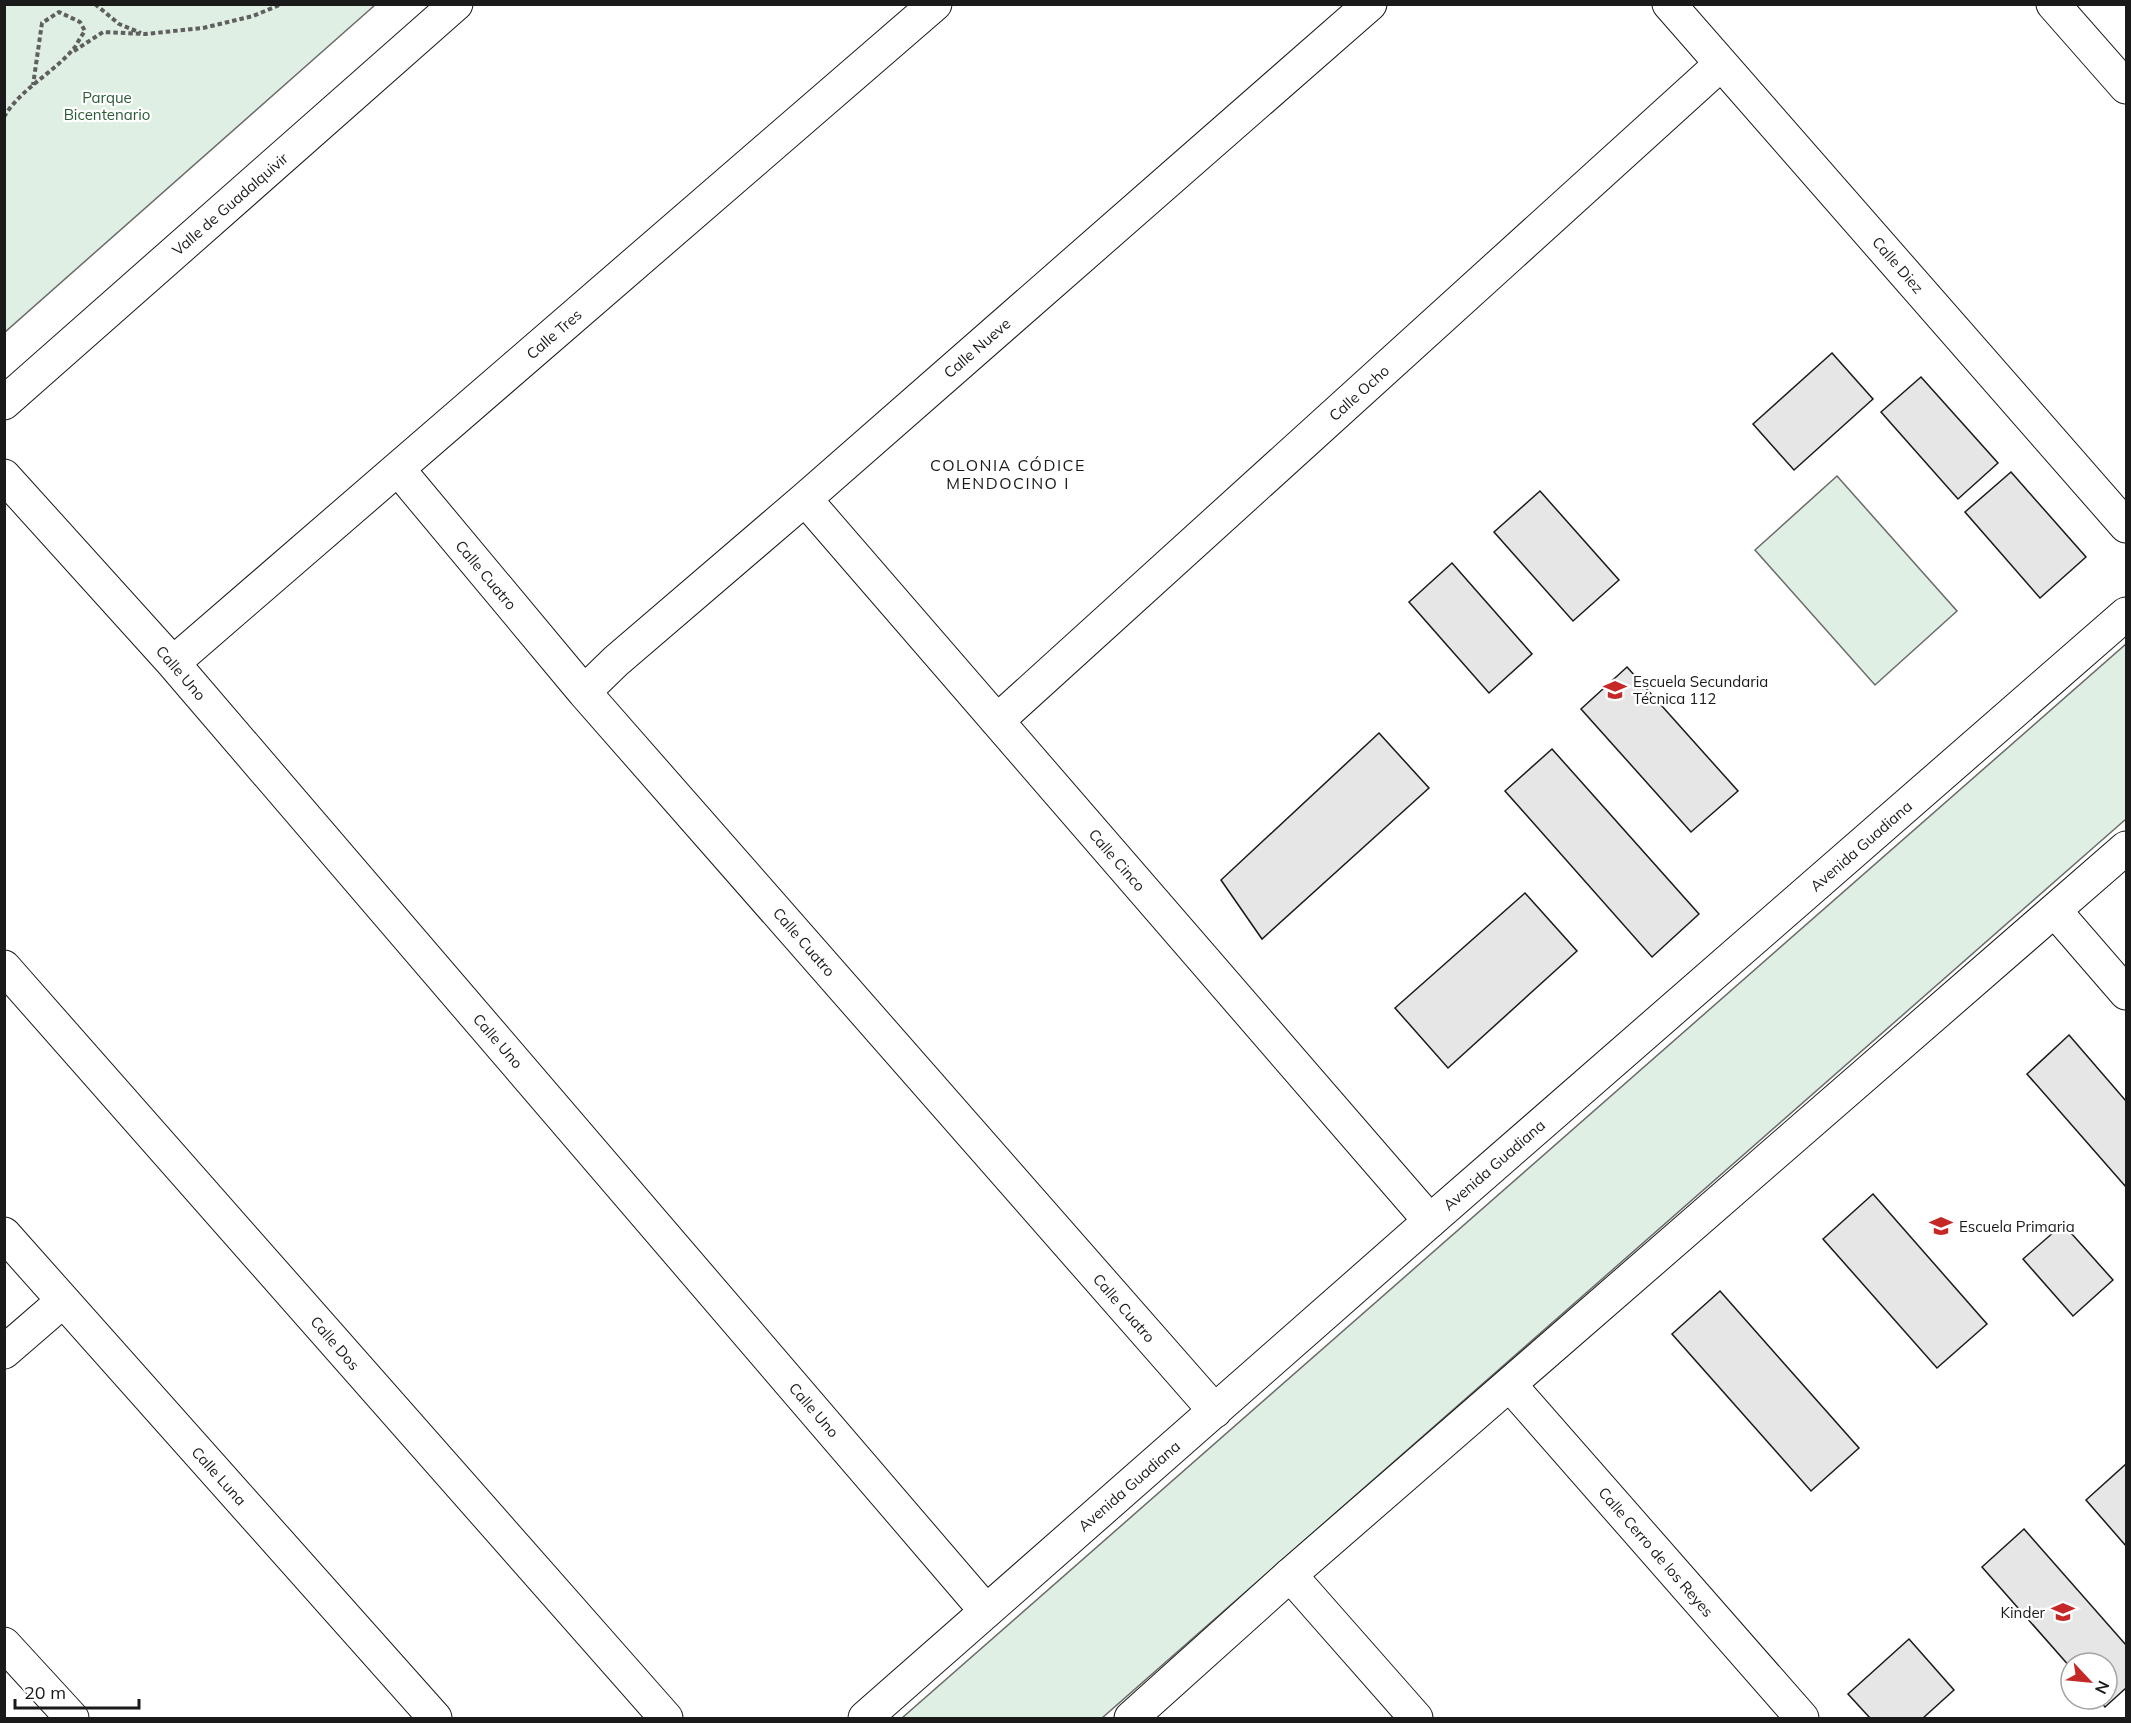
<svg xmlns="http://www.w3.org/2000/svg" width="2131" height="1723" viewBox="0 0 2131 1723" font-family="Mulish,sans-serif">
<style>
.green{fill:#e0efe3;stroke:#6a6a6a;stroke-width:1.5}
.building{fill:#e6e6e6;stroke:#1a1a1a;stroke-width:1.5}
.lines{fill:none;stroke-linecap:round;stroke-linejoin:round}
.street-casing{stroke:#1a1a1a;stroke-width:35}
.secondary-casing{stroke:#1a1a1a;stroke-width:35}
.path{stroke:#5f5f5f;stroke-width:4;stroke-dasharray:4.5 3;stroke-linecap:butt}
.street{stroke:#fff;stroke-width:33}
.secondary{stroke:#fff;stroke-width:33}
.labels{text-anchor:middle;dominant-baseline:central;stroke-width:4.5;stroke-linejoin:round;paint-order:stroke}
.park-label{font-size:15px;fill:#2b5a34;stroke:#fff}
.street-label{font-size:15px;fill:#1a1a1a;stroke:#fff}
.poi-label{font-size:15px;fill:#1a1a1a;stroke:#fff;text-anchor:start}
.neighbourhood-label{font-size:16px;letter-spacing:1.5px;fill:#1a1a1a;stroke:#fff}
</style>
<rect width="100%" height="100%" fill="#fff"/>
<path class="green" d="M5,4H375V5L5,332Z
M1837,476L1957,611L1875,685L1755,550Z
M2126,644V819L1102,1718H902Z"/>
<path class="building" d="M1832,353L1873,399L1794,470L1753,424Z
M1921,377L1998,463L1958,499L1881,412Z
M2011,472L2086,557L2040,598L1965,512Z
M1540,491L1619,580L1573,621L1494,532Z
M1452,563L1532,654L1489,693L1409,602Z
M1627,667L1738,791L1691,832L1581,709Z
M1379,733L1429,788L1262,939L1221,880Z
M1552,749L1699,914L1652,957L1505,791Z
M1525,893L1577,951L1448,1068L1395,1008Z
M2069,1035L2126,1101V1187L2027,1074Z
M1873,1194L1987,1324L1937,1368L1823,1239Z
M2063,1224L2113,1280L2073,1316L2023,1259Z
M1720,1291L1859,1448L1811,1491L1672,1334Z
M2126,1464V1546L2086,1500Z
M2024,1529L2126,1645V1688L2105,1707L2098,1699H2107V1663H2071V1668L1982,1567Z
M1909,1639L1954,1690L1923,1718H1870L1848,1694Z"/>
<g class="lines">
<g class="street-casing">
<path id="street" d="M1669,4L2126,526
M2053,4L2126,87
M4,403L456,4
M398,469L584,692L1215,1411
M4,476L173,663L986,1611
M805,499L1430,1221
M173,663L935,4
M584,692L616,661L805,499L1370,4
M997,721L1721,64
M2055,911L2126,993
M4,967L666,1718
M4,1234L435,1718
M4,1352L63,1301
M1510,1385L1802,1718
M1290,1575L1416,1718
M4,1644L72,1718"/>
</g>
<g class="secondary-casing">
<path id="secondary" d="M865,1718L1430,1221L2126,614
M1131,1718L1290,1575L2126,848"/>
</g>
<path class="path" d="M95,4L119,24L141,33
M74,51L103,32L145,34L203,28L253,16L282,4
M4,117C21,88 54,73 75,47C78,42 81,36 85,31L80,22L59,12L42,23L33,85"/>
<use href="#street" class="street"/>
<use href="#secondary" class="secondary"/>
</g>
<defs>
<g id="university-bare" transform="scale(1.8)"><path d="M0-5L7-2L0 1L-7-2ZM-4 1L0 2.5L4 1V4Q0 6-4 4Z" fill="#c62828" stroke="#fff" stroke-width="2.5" paint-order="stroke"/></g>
<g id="school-bare" transform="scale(1.8)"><path d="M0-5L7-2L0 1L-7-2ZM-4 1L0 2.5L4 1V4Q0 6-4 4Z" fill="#c62828" stroke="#fff" stroke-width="2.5" paint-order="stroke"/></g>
</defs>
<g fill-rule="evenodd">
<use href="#university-bare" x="1615" y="690"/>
<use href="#school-bare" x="1941" y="1226"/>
<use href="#school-bare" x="2063" y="1612"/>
</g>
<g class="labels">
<g class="park-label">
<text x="107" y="97">Parque<tspan x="107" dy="17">Bicentenario</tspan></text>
</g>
<g class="street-label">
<text transform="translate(230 204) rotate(-41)">Valle de Guadalquivir</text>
<text transform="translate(1898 265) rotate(49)">Calle Diez</text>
<text transform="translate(554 334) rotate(-41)">Calle Tres</text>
<text transform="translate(977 348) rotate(-41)">Calle Nueve</text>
<text transform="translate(1359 393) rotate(-42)">Calle Ocho</text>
<text transform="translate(486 575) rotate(50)">Calle Cuatro</text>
<text transform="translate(181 673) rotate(49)">Calle Uno</text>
<text transform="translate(1861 846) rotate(-41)">Avenida Guadiana</text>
<text transform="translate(1117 860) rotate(49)">Calle Cinco</text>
<text transform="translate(804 942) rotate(49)">Calle Cuatro</text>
<text transform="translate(498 1041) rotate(49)">Calle Uno</text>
<text transform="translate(1494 1165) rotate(-41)">Avenida Guadiana</text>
<text transform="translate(1124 1308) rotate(49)">Calle Cuatro</text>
<text transform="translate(335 1343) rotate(49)">Calle Dos</text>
<text transform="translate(814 1410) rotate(49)">Calle Uno</text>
<text transform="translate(219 1476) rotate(48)">Calle Luna</text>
<text transform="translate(1129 1486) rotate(-41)">Avenida Guadiana</text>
<text transform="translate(1656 1552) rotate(49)">Calle Cerro de los Reyes</text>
</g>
<g class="poi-label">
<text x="1633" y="681">Escuela Secundaria<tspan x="1633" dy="17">Técnica 112</tspan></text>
<text x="1959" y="1226">Escuela Primaria</text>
<text x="2045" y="1612" text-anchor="end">Kinder</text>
</g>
<g class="neighbourhood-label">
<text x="1008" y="465">COLONIA CÓDICE<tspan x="1008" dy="18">MENDOCINO I</tspan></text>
</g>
</g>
<rect width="2131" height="1723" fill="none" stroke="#1a1a1a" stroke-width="12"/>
<g transform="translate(2089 1681) rotate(116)"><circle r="28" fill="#ffffff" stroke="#a3a3a3" stroke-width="1.5"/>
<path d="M0-4.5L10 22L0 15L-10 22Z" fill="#c62828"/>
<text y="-9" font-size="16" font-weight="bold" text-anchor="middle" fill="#1a1a1a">N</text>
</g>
<path d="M15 1699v9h124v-9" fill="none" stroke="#1a1a1a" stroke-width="3"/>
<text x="24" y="1699" font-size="18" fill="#1a1a1a" stroke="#ffffff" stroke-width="4.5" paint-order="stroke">20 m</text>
</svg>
